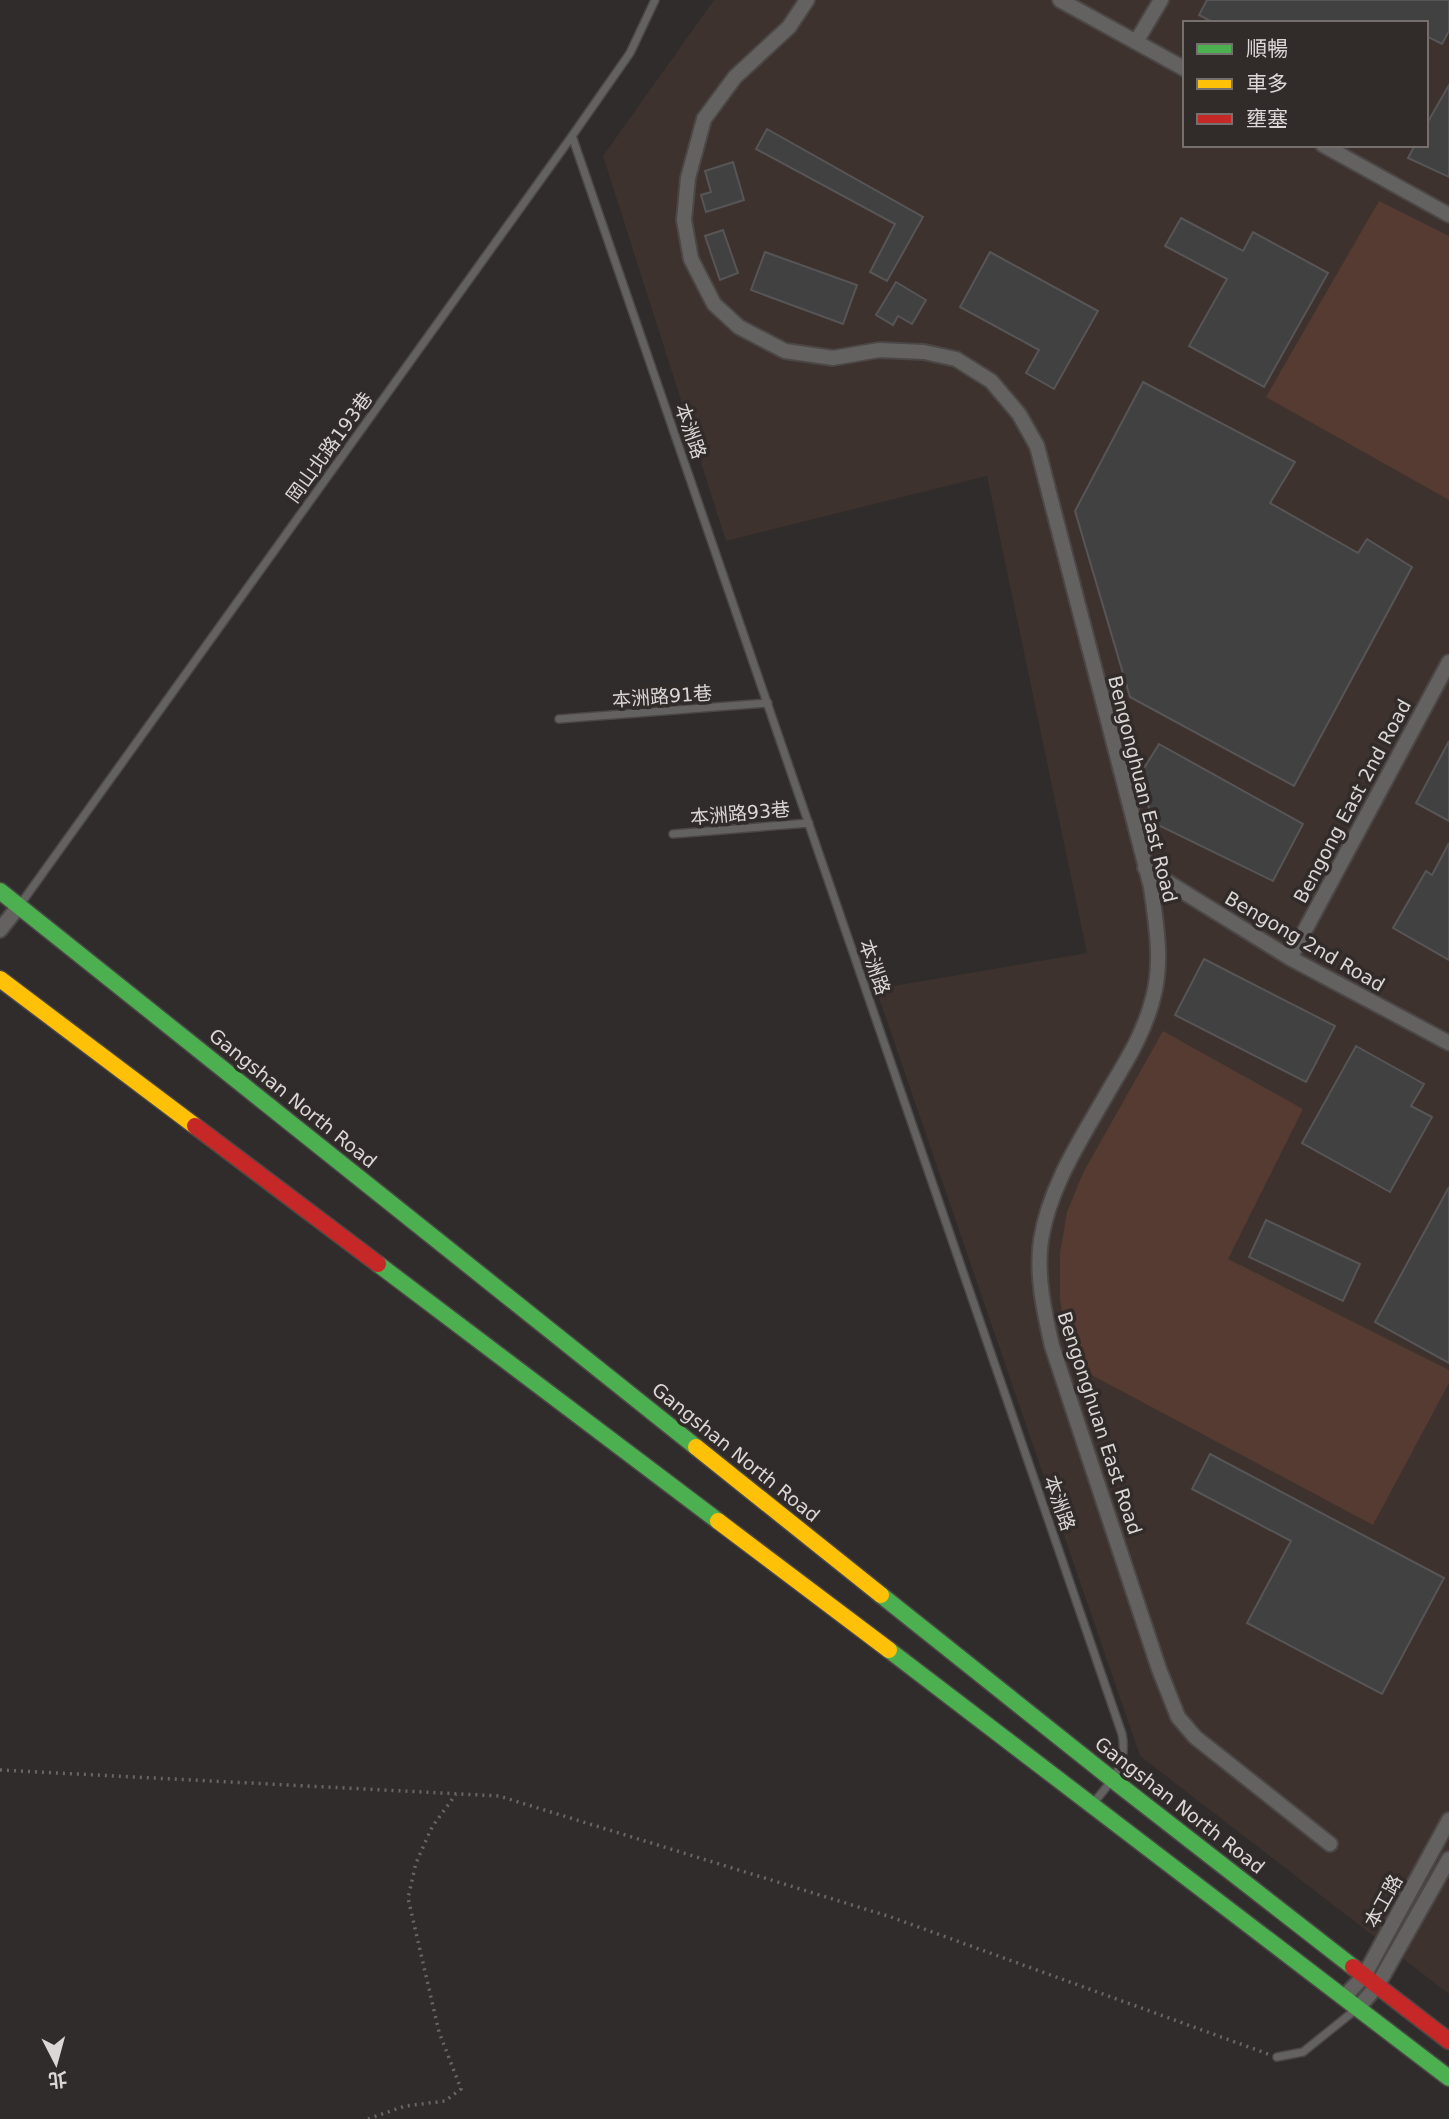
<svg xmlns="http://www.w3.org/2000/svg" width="1449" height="2119" viewBox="0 0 1449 2119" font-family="'DejaVu Sans','Noto Sans TC',sans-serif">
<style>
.built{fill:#3d322e;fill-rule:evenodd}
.green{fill:#553b31}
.building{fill:#424142;stroke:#575556;stroke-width:2}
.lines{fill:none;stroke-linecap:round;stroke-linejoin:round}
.lane-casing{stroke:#4b4746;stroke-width:10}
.street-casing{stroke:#4b4746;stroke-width:18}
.fast-casing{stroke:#4b4746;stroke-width:19}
.slow-casing{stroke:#4b4746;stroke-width:19}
.jam-casing{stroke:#4b4746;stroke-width:19}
.path{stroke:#696766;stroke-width:3.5;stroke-dasharray:2 5;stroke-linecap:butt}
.lane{stroke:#646261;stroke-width:7}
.street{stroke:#646261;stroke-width:14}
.fast{stroke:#4caf50;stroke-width:16}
.slow{stroke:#ffc107;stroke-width:16}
.jam{stroke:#c62828;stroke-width:16}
.labels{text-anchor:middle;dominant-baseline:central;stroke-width:7;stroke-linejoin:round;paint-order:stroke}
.street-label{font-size:19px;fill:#dbd7d6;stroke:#312b29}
</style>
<rect width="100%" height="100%" fill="#2f2c2b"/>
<path class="built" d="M714,0H1449V1994L1140,1756L876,989L1087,953L987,476L726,541L603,156ZM1185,23H1426V145H1185Z"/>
<path class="green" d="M1379,201L1449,236V500L1266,397Z
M1163,1031L1303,1109L1228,1259L1449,1370V1383L1373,1525L1071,1364L1060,1299V1253L1067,1212L1083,1173Z"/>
<path class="building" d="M1207,0H1449V31L1442,44L1426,36V23H1214L1199,15Z
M1449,85V177L1408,158L1415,145H1426V125Z
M767,129L923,217L887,281L870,272L895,224L756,149Z
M733,162L744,200L706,212L701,195L711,192L705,171Z
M1181,218L1243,251L1253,232L1328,273L1264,387L1189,346L1227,279L1165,246Z
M723,230L738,273L720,280L705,236Z
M765,252L857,285L843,324L751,290Z
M990,252L1098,311L1054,389L1026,373L1039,350L960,307Z
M896,282L926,300L912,324L898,316L893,325L876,315Z
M1143,382L1295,462L1270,503L1358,553L1367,539L1412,567L1294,786L1130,697L1075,511Z
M1449,741V821L1416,803Z
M1159,744L1303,824L1273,881L1152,822L1141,773Z
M1449,843V960L1393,928L1426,871L1432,875Z
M1204,959L1335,1026L1306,1082L1175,1015Z
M1356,1046L1424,1084L1411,1106L1432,1117L1390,1192L1302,1143Z
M1449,1187V1363L1375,1322Z
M1266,1220L1360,1264L1343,1301L1249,1257Z
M1210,1454L1444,1578L1382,1694L1247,1623L1291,1541L1192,1489Z"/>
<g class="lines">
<g class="lane-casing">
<path id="lane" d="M572,136L1122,1734C1128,1763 1113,1780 1095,1801
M559,719L768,703
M673,834L809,823
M22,902L572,136L630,53L655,0
M1277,2057L1303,2052L1354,2011"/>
</g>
<g class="street-casing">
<path id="street" d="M807,0L789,27L735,77L704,119L688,178L684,220L691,259L714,304L739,327L785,351L833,358L879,350L924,352L956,359L991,381L1019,414L1037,446L1151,887C1156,923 1163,962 1153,998C1145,1030 1129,1057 1112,1085C1085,1133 1050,1183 1041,1240C1036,1275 1044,1311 1052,1346L1159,1669L1178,1717L1195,1737L1330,1844
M1060,0L1185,69
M1136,42L1161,0
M1323,145L1449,215
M1145,868L1290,958L1449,1043
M0,930L19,906
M1290,958L1449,662
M1344,1997L1364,1976L1449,1820
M1358,2008L1377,1986L1449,1859"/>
</g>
<g class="fast-casing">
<path id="fast" d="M0,891L696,1447
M378,1264L718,1521
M881,1595L1113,1780L1353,1967
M889,1650L1449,2078"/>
</g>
<g class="slow-casing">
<path id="slow" d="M0,979L195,1126
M696,1447L881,1595
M718,1521L889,1650"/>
</g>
<g class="jam-casing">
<path id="jam" d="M195,1126L378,1264
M1353,1967L1449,2041"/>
</g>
<path class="path" d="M0,1770L499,1796L891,1917L1268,2054
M368,2119L405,2106L445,2101L461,2089L439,2032L408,1898L416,1863L432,1827L456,1794"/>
<use href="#lane" class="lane"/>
<use href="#street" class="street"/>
<use href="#fast" class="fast"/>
<use href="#slow" class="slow"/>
<use href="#jam" class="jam"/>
</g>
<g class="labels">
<g class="street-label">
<text transform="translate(691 431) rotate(71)">本洲路</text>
<text transform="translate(329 447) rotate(-54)">岡山北路193巷</text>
<text transform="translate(662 696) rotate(-4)">本洲路91巷</text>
<text transform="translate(1143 789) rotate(76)">Bengonghuan East Road</text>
<text transform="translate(1352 801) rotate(-62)">Bengong East 2nd Road</text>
<text transform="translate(740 813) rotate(-5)">本洲路93巷</text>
<text transform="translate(1305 941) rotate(30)">Bengong 2nd Road</text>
<text transform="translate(875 967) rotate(71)">本洲路</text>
<text transform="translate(293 1098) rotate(39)">Gangshan North Road</text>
<text transform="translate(1100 1423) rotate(72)">Bengonghuan East Road</text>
<text transform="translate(736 1452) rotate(39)">Gangshan North Road</text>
<text transform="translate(1060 1503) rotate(71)">本洲路</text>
<text transform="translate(1180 1805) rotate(38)">Gangshan North Road</text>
<text transform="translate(1383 1901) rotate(-61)">本工路</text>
</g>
</g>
<rect x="1183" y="21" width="245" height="126" fill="#312b29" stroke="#75706e" stroke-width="2"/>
<rect x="1197" y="44" width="35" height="10" fill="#4caf50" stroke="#75706e" stroke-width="2"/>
<text x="1246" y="56" font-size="21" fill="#dbd7d6">順暢</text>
<rect x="1197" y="79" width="35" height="10" fill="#ffc107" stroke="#75706e" stroke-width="2"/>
<text x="1246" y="91" font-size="21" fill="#dbd7d6">車多</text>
<rect x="1197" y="114" width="35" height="10" fill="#c62828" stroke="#75706e" stroke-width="2"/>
<text x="1246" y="126" font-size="21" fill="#dbd7d6">壅塞</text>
<g transform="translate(56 2063) rotate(174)" stroke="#312b29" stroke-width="5" paint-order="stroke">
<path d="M0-5L12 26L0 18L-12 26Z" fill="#dbd7d6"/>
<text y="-10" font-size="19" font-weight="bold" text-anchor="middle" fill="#dbd7d6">北</text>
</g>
</svg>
